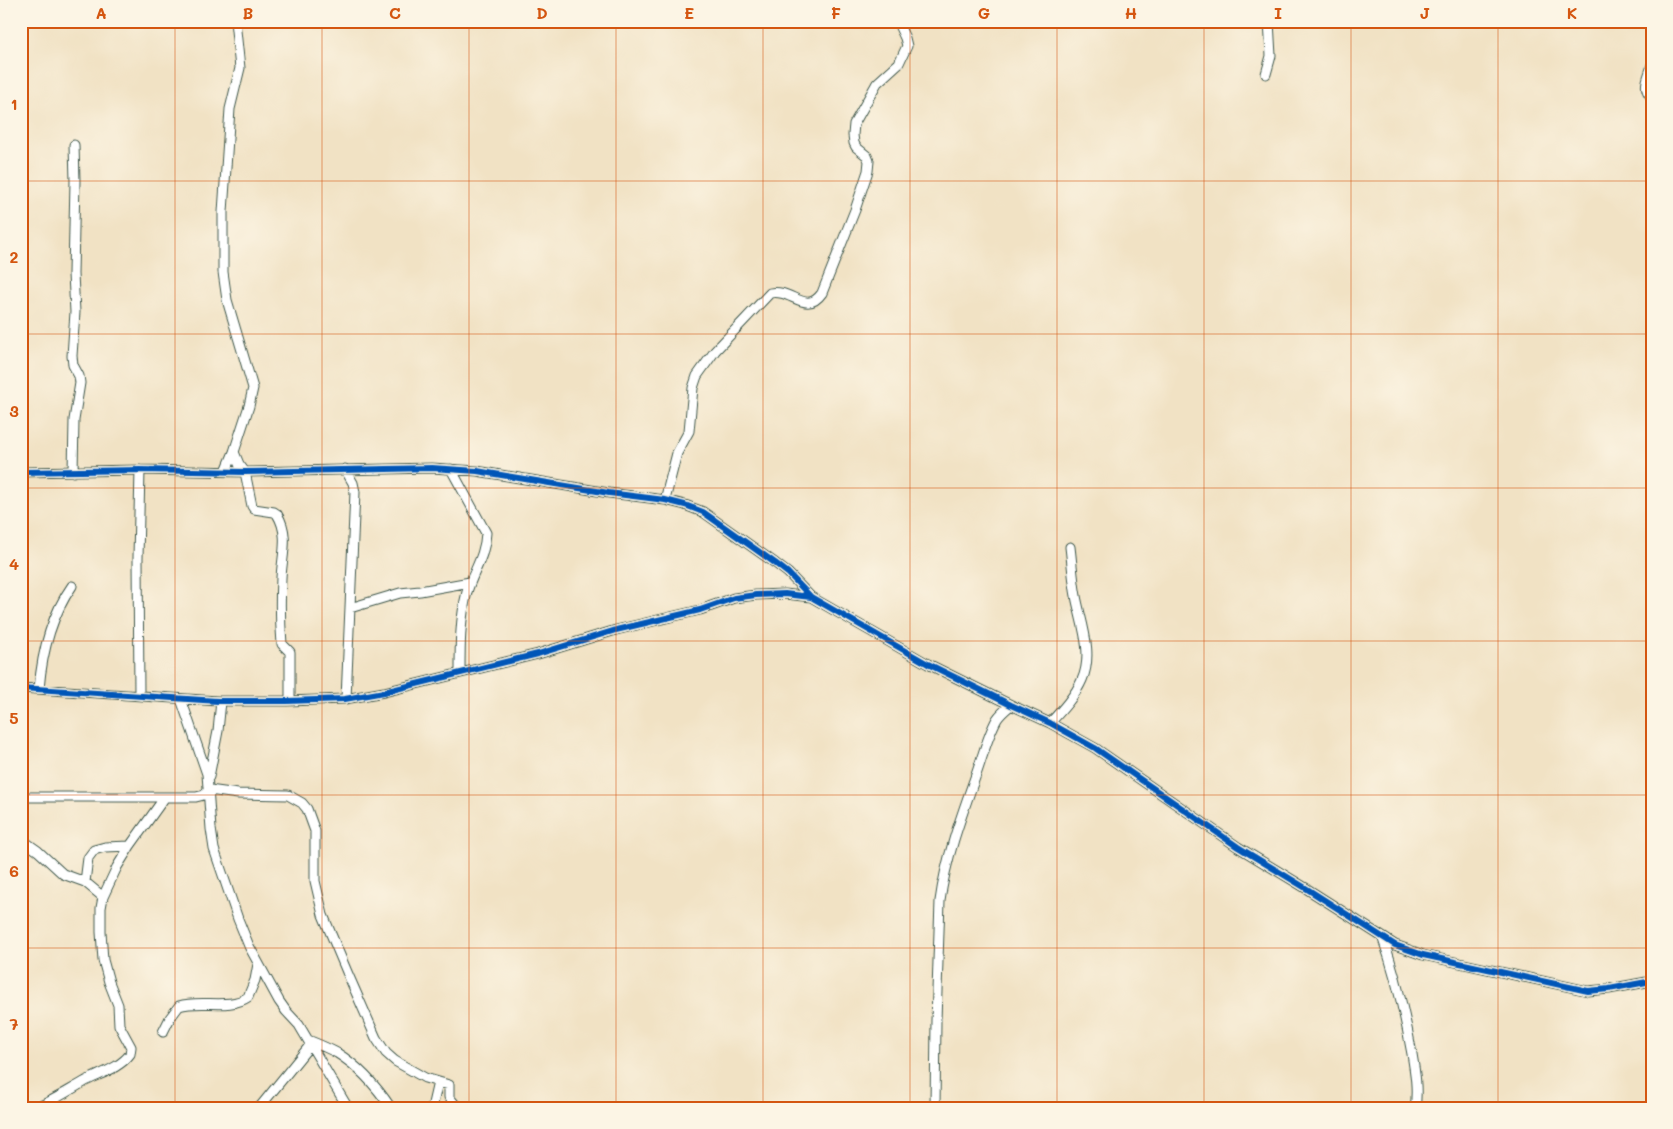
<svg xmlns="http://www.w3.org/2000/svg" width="1673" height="1129" viewBox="0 0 1673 1129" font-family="Mali,sans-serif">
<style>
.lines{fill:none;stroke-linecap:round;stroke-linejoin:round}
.minor-casing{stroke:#3e564a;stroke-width:11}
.minor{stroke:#fff;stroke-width:9}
.cycleway-casing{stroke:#fcf5e5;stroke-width:9}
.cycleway{stroke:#0057b8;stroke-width:6}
.grid{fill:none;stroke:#d45610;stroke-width:1;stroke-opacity:0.55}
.neatline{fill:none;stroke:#d45610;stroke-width:2}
.grid-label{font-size:16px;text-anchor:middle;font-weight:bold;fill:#d45610}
</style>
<rect width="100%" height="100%" fill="#fcf5e5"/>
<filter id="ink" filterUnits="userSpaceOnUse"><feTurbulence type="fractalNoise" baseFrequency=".02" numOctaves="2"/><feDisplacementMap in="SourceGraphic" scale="10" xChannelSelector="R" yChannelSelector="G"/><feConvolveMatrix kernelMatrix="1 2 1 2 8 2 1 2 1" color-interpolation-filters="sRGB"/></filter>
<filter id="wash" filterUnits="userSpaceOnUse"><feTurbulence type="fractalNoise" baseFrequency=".0096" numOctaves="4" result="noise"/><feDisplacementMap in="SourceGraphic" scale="20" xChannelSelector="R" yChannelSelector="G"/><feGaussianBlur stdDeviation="1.12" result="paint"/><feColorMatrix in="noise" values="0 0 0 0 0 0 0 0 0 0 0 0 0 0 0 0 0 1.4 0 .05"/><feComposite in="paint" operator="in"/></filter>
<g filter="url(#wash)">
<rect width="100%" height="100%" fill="#f1e2c4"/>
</g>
<g filter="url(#ink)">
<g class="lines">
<g class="minor-casing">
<path id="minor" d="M1652,65C1649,77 1641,88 1652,97
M1266,74L1271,56L1269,21
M234,452L239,464L245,472L252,506L254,509L274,512L277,514C290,535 282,555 281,578C280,600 280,622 282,644L290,652V701
M345,469L353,483L355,492L346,699
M451,469L486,533C485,557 473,571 467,592C460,619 460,645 460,673
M226,471L234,452L249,406L253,388L227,300L223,272V212L230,109L240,68L235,21
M21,472L140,470L245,472L432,468L477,471L609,493L665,500L685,505L703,512L775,563L788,573L811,597
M73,472L74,420L80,383L79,376L73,365L72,356L75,312L73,274L75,181L74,145
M665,500L677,453L689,431L693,388L697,376L715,351L770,293C791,288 806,316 822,293L855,210L868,171L869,161L867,156L856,147L854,143L853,135L854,124L877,83L899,63L907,46L905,38L897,21
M350,608L400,593L420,591L470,582
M21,688L218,701H287L345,699L384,692L538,654L616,630L700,610L734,598L756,595L785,594L811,597L928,664L1011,705L1050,723L1095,748L1238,847L1304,887L1395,945L1423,955L1588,991L1609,989L1652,981
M39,689C42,653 51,616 72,586
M139,695L138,558L140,470
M181,699L207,774L211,829L214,849L238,919L249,946L279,1001L286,1011L299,1025L348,1108
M1050,723C1062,710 1075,696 1082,680C1094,653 1081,623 1076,596C1073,580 1072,563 1070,547
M209,777L218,731L221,701
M21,797H196L204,795L209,790L238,794L288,795L302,803L307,809L315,831V881L323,915L347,972L376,1038L386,1053L395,1061L425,1078L449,1085V1097L458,1108
M21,839L38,851L63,874L85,882L103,897
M85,882L88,858L94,850L105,847L130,846
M1383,939C1396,976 1405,1015 1412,1054C1415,1072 1418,1090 1415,1108
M163,1032L170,1018L179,1006C201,999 229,1010 248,997L255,980L258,964
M308,1040C318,1044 328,1048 337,1053C358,1066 377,1087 391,1108
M36,1108C53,1101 68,1091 84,1082C99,1074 120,1068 130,1054L131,1047L119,1025L118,1005L109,982L103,960L101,932V908L103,897L117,867L130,846L165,797
M259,1108L311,1044
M432,1108L438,1082
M935,1108L936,1021L940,901C946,857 962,814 977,772C983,755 988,735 997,719C1001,713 1005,710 1011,705"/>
</g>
<use href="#minor" class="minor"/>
<g class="cycleway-casing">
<path id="cycleway" d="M21,472L140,470L245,472L432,468L477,471L609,493L665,500L685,505L703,512L775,563L788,573L811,597
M21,688L218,701H287L345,699L384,692L538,654L616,630L700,610L734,598L756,595L785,594L811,597L928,664L1011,705L1050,723L1095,748L1238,847L1304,887L1395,945L1423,955L1588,991L1609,989L1652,981"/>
</g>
<use href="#cycleway" class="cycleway"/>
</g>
</g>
<path class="grid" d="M175,21V1108M322,21V1108M469,21V1108M616,21V1108M763,21V1108M910,21V1108M1057,21V1108M1204,21V1108M1351,21V1108M1498,21V1108M21,181H1652M21,334H1652M21,488H1652M21,641H1652M21,795H1652M21,948H1652"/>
<rect width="1673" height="1129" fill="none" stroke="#fcf5e5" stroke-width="55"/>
<rect x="28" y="28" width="1618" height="1074" class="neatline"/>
<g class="grid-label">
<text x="101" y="19">A</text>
<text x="248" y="19">B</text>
<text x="395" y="19">C</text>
<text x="542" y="19">D</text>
<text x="689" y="19">E</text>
<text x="836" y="19">F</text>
<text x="984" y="19">G</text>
<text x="1131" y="19">H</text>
<text x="1278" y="19">I</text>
<text x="1425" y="19">J</text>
<text x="1572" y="19">K</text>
<text x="14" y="110">1</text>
<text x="14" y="263">2</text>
<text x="14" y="417">3</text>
<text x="14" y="570">4</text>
<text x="14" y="724">5</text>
<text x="14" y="877">6</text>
<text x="14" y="1030">7</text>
</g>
</svg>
